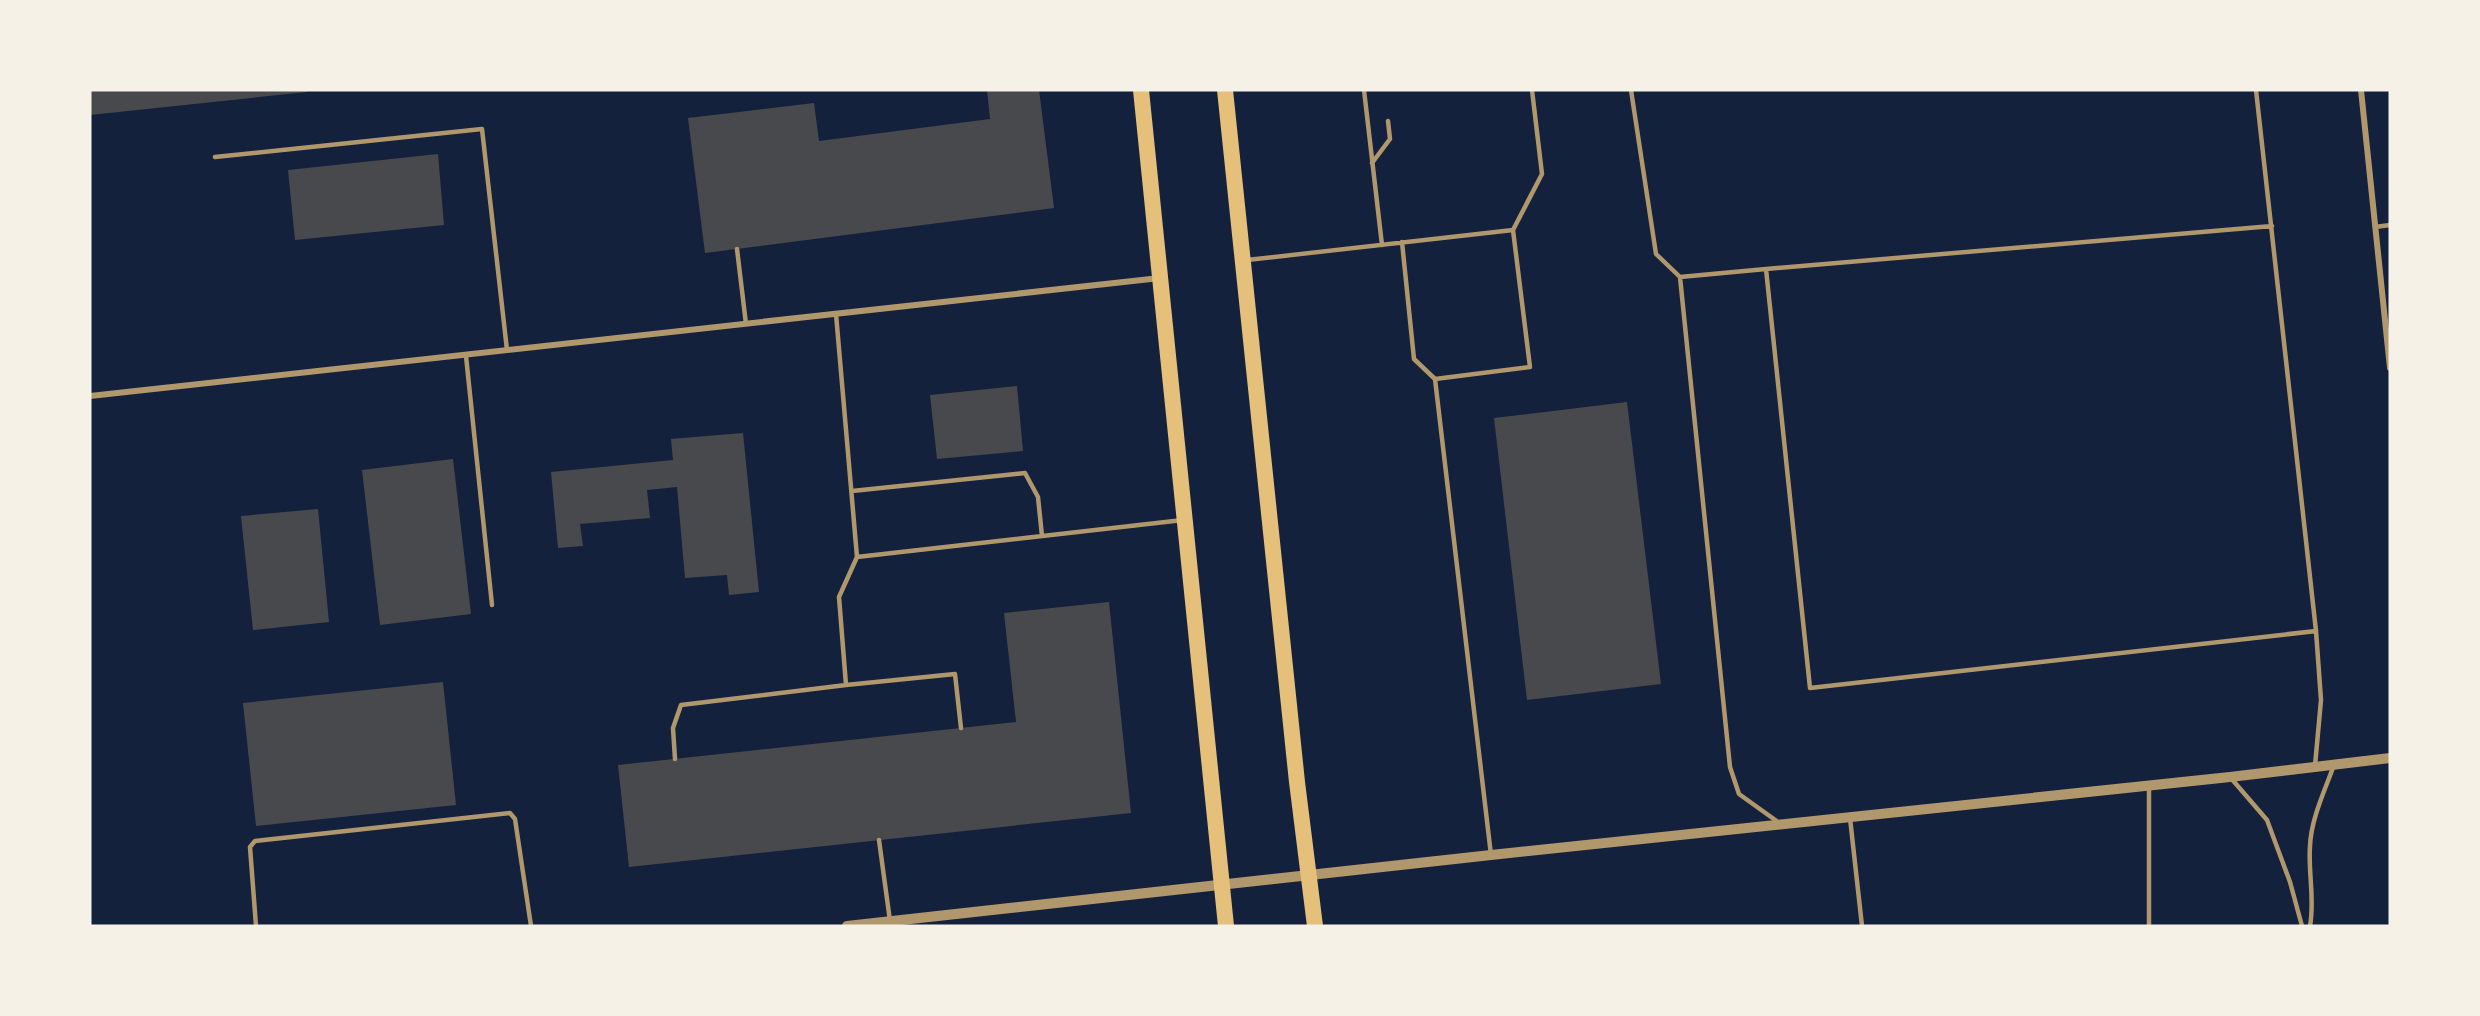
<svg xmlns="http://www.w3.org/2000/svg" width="2480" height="1016" viewBox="0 0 2480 1016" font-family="'Roboto Condensed',sans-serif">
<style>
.building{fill:#48494c}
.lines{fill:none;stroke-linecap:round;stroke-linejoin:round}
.service{stroke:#b1986c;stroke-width:4.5}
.minor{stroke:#b1986c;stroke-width:6}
.tertiary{stroke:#b1986c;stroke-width:10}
.trunk{stroke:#e5c07b;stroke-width:16}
</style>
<rect width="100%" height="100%" fill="#14213d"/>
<path class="building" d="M90,90H307V92L90,115Z
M987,90H1039L1054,208L705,253L688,118L814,103L819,141L990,119Z
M438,154L444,225L295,240L288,170Z
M1017,386L1023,451L937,459L930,395Z
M1627,402L1661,684L1527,700L1494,418Z
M743,433L759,592L729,595L727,575L685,578L677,487L647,490L650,518L580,524L583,546L558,548L551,472L673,460L671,439Z
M453,459L471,614L380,625L362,470Z
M318,509L329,622L253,630L241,516Z
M1109,602L1131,813L629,867L618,765L1016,722L1004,613Z
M443,682L456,805L256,826L243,703Z"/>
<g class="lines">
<path class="service" d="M1364,90L1382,245
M1631,90L1656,254L1680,277L1766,269L1810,688L2316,631L2321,700L2315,766
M2256,90L2316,631
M215,157L482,129L507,350
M1372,163L1390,139L1388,121
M2375,227L2390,225
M1402,242L1414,359L1435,379L1530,367L1513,230L1542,174L1532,90
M737,249L746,324
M1247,260L1513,230
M1766,269L2272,226
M1680,277L1730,767L1739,794L1778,822
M466,356L492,605
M1435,379L1491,855
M852,491L1025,473L1038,497L1042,536
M857,557L1183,520
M846,685L955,674L961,728
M675,759L673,728L681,705L846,685L839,597L857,557L836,314
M2230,777L2267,820L2290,882L2302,926
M1850,818L1862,926
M879,840L890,921
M256,926L250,847L255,841L510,813L515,819L531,926
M2149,926V786
M2310,926C2315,899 2308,873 2310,846C2311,819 2325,790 2334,765"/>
<path class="minor" d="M2361,90L2390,368
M90,396L1160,278"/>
<path class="tertiary" d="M847,926L1491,855L2230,777L2390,758"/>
<path class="trunk" d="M1141,90L1226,926
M1225,90L1297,782L1315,926"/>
</g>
<rect width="2480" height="1016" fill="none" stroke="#f6f1e7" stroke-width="183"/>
</svg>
